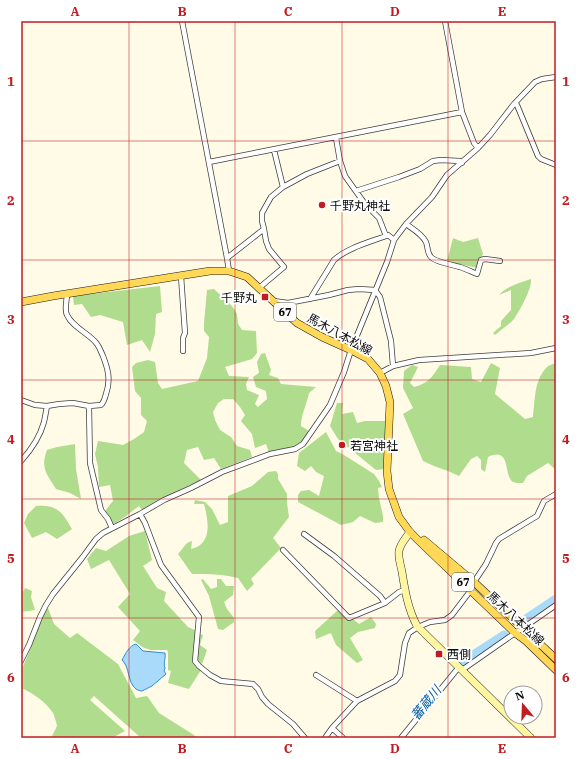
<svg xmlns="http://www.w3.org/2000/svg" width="577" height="759" viewBox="0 0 577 759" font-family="'IBM Plex Serif','Noto Sans JP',serif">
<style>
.forest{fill:#b0dc8e}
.water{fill:#a9daf9;stroke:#2c8fd4}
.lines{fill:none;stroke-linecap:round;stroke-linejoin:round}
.river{stroke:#a9daf9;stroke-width:9}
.street-casing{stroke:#3d3d3d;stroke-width:6}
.secondary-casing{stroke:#2c2c2c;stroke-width:8}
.primary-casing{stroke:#1b1b1b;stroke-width:8}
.street{stroke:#fff;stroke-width:4.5}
.secondary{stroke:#fff6a2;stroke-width:7}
.primary{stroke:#ffd857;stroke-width:7}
.grid{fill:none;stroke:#c01c22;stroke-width:1;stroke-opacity:0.55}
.poi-dot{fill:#c01c22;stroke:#fff;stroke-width:1.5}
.labels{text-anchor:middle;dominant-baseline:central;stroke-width:4;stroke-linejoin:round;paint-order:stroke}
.shield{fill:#fff;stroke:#545454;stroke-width:1}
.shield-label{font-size:11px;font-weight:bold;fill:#0a0a0a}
.poi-label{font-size:12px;fill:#0a0a0a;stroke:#fff;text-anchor:start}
.street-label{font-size:12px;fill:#0a0a0a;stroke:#fff}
.water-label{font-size:13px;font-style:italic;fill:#0e5fa1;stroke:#fff}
.neatline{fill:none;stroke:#c01c22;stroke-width:1.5}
.grid-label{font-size:13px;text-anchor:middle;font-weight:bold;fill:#c01c22}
</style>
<rect width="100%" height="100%" fill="#fffbe7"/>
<path class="forest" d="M453,238L463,242L478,238L483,254L477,268L447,261Z
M531,279C532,289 520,310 514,319C509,325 501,330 495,335L493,333L501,326V321L511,310V290L499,295C507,286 519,283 531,279Z
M160,286L162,312L156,314L155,334L150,352L142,340L127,345L123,322L100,315L91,317L82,304L74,305L73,296Z
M214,289L232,306L237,314L238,324L242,330L256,331L257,353L252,359L225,367L229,376L249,377L246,384L247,390L259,395L255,404L258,407L267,399L266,391L256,387L253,377L259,373L257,362L261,354L265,353L271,370L269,375L278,378L281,384L316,387L309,393C307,404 301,414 301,426L309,431L302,442L293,448L269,453L266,444L255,448L252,434L241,421L245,415L240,407L233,399H224L218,403L213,412L215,420L220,430L231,437L237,446L250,450L252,457L221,469L214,458L204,460L198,447L187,450L184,463L201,480L173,493L142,510L139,506L122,519L113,524L105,511L113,501L110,485L99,487L98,467L95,454L98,441L123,445L134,439L144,432L147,421L141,415V398L135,391L132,367L136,363L148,360L155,362L158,383L162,389L198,381L207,358L209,337L204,331V323L207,290Z
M491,363L500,368L495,394L525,419L533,417C535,400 534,380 547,367C549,365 553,364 556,363V470L548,463L527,476L523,483C520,483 515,483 513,482C503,476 512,446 488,457L485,472L481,469V460L477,456L471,459L459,476L448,471L434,466L423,461L403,414L413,408L403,388L404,371L412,365L418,367L410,383L414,387C429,383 432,377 440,365L471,367L472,379L481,382Z
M337,403H343L342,414L353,412L357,423L365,421H386L384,469L376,470L338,439L330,426Z
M326,432L336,451L344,455L374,474L379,481L382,487L378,488L379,498L383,516V522L375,523L360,516L353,522L341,525L298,502V495L301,491L309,490L319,496L324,476L316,472L311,466L305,471L297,466L299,453Z
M75,444L76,469L81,499L70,493L56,489C47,474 40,468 47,450L57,447Z
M276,471L278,474V479L287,494V503L289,517L273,538L281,548L251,579L254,584L247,591L238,578C223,574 208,574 192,574L178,554L187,543L192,541L191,549C194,548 198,547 200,545C212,536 207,516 204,504H194L195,500L205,502L212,509L220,525L228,522V496L252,486L268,472Z
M36,506C57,504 62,512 72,529L57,539L46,532L32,538L24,523L28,514Z
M145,531L152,560L143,566L157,588L166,592L164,601L188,627L197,631L194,661L201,670L189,689L168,683L171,671L168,670V652L167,650H151L144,648L133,640L140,631L118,607L130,594L109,560L91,569L87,559L96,548L106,551L129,536Z
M203,579L211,589L217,587V579H221L226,586H234L233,595L224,602L227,609L234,618V622L223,630L218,629L209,596L201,580Z
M25,588L32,591L31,597L35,610L21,612V595Z
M48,608L54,624L70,638L77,633L118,664L136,698L147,696L159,713L194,735L197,738H141L94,696L90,700L125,731L112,738H51L57,726C56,722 55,717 53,713C46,702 33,693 21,688V671L30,650L42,616Z
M338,610L348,619L352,618L359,624L371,617L376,624L375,628L358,632L350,638L363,660L357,663L336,645L331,633L316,639L315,631Z
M199,634L203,635L200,645L207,650L202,664L196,660Z"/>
<path class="water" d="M136,644L143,651L165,653C166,659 163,662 165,668L164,671L166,674L152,686L142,691C140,691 138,690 136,689C127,682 130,667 122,660C126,653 129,646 136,644Z"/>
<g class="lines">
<path class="river" d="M526,619L556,599
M464,661L504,635"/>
<g class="street-casing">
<path id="street" d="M182,21L227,258L229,271
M445,21L462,112L474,143L478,148
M515,103L517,105L538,156L541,159L556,165
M336,138L340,161L345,176L365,204L379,218L386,236
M274,150L283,187
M209,162L462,112
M356,191L399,177L420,169L433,161L441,160L460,161L462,163
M406,224C413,229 422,234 426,242C428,247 427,253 431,257C435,262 453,265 460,267C466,269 472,272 477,274L481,260L485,259L500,261
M227,258L264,229L262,221V213L271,197L283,187L307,174L340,161
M181,276L185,333L183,338V351
M259,288L284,267L269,249L266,241L264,229
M310,299L334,260C347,248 370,242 386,236L388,235L394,240
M274,301L288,303L329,295L348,290L359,289L375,290L380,297L391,341L393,366
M380,373L393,366L419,360L531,353L556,348
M21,400L35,405L47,406L59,404L73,403L89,406L101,405C104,402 105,398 106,394C111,380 108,369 103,356C101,352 100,348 97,344C89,333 73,328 67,315C64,310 67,300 67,294
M89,406L90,463L101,510L108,519L112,528
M21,461C31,450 40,437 44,422C45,417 46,412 47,406
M140,514L145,523L161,565L199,617L195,661L199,666L210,675L221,681L253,684L258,689L262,697L268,704L293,724L305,738
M304,534L334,556L380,596L385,603
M283,550L349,618L385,603L399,592L405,590
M474,582L486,564L496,543L499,539L537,516L544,501L556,494
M21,661L29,645L40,617L46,605L53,594L82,558L96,539L103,533L140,514L164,500L191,488L222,472L270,454L295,449L303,444L330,405L344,372L351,350L387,262L394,240L406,224L432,197L447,175L478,148L490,135L514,104L535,82L542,79L556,77
M462,670L515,633L523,628L556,605
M316,675L357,701
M332,728L343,738
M325,738L332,728L357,701L395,681L400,675L405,643L409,633L418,627L430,622L445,620L452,615L471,590
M401,738L459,667"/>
</g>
<g class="secondary-casing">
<path id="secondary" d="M410,532C406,538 400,544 399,551C398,558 401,566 402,572C405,591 408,609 417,626L531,738"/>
</g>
<g class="primary-casing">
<path id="primary" d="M21,302L53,296L210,271H229L247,277L297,323L322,337L351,350L368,359L380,373L386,386L390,402L387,471L389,489L399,517L410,532L418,540L515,633L526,641L556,670
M424,540L474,582L556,659"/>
</g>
<use href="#street" class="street"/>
<use href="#secondary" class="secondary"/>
<use href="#primary" class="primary"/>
</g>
<path class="grid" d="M129,21V738M235,21V738M342,21V738M448,21V738M21,141H556M21,260H556M21,380H556M21,499H556M21,618H556"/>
<g class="poi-dot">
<circle cx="322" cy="205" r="4"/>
<rect x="261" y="293" width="8" height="8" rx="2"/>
<circle cx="342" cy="445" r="4"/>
<rect x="435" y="650" width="8" height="8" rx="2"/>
</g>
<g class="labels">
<g class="shield">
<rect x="274" y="303" width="22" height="18" rx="3"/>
<rect x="452" y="573" width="22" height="18" rx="3"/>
</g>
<g class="shield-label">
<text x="285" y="312">67</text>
<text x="463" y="582">67</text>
</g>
<g class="poi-label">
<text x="330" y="205">千野丸神社</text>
<text x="257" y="297" text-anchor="end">千野丸</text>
<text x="350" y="445">若宮神社</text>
<text x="447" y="654">西側</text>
</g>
<g class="street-label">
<text transform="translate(340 334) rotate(29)">馬木八本松線</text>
<text transform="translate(516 618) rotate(43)">馬木八本松線</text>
</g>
<g class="water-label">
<text transform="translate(426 703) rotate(-51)">蕃蔵川</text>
</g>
</g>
<rect width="577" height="759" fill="none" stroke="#ffffff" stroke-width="44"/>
<g transform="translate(523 705) rotate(341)"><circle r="19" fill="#ffffff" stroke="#9d9d9d"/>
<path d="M0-3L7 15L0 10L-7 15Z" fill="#c01c22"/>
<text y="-6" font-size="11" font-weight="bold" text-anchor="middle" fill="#0a0a0a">N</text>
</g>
<rect x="22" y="22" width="533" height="715" class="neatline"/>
<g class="grid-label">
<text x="75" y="16">A</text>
<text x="182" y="16">B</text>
<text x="288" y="16">C</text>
<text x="395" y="16">D</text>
<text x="502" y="16">E</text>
<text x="11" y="86">1</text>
<text x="566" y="86">1</text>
<text x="11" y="205">2</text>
<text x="566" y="205">2</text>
<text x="11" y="324">3</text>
<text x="566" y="324">3</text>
<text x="11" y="444">4</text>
<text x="566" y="444">4</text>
<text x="11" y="563">5</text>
<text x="566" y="563">5</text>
<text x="11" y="682">6</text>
<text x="566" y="682">6</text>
<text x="75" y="753">A</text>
<text x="182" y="753">B</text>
<text x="288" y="753">C</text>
<text x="395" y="753">D</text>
<text x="502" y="753">E</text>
</g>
</svg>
